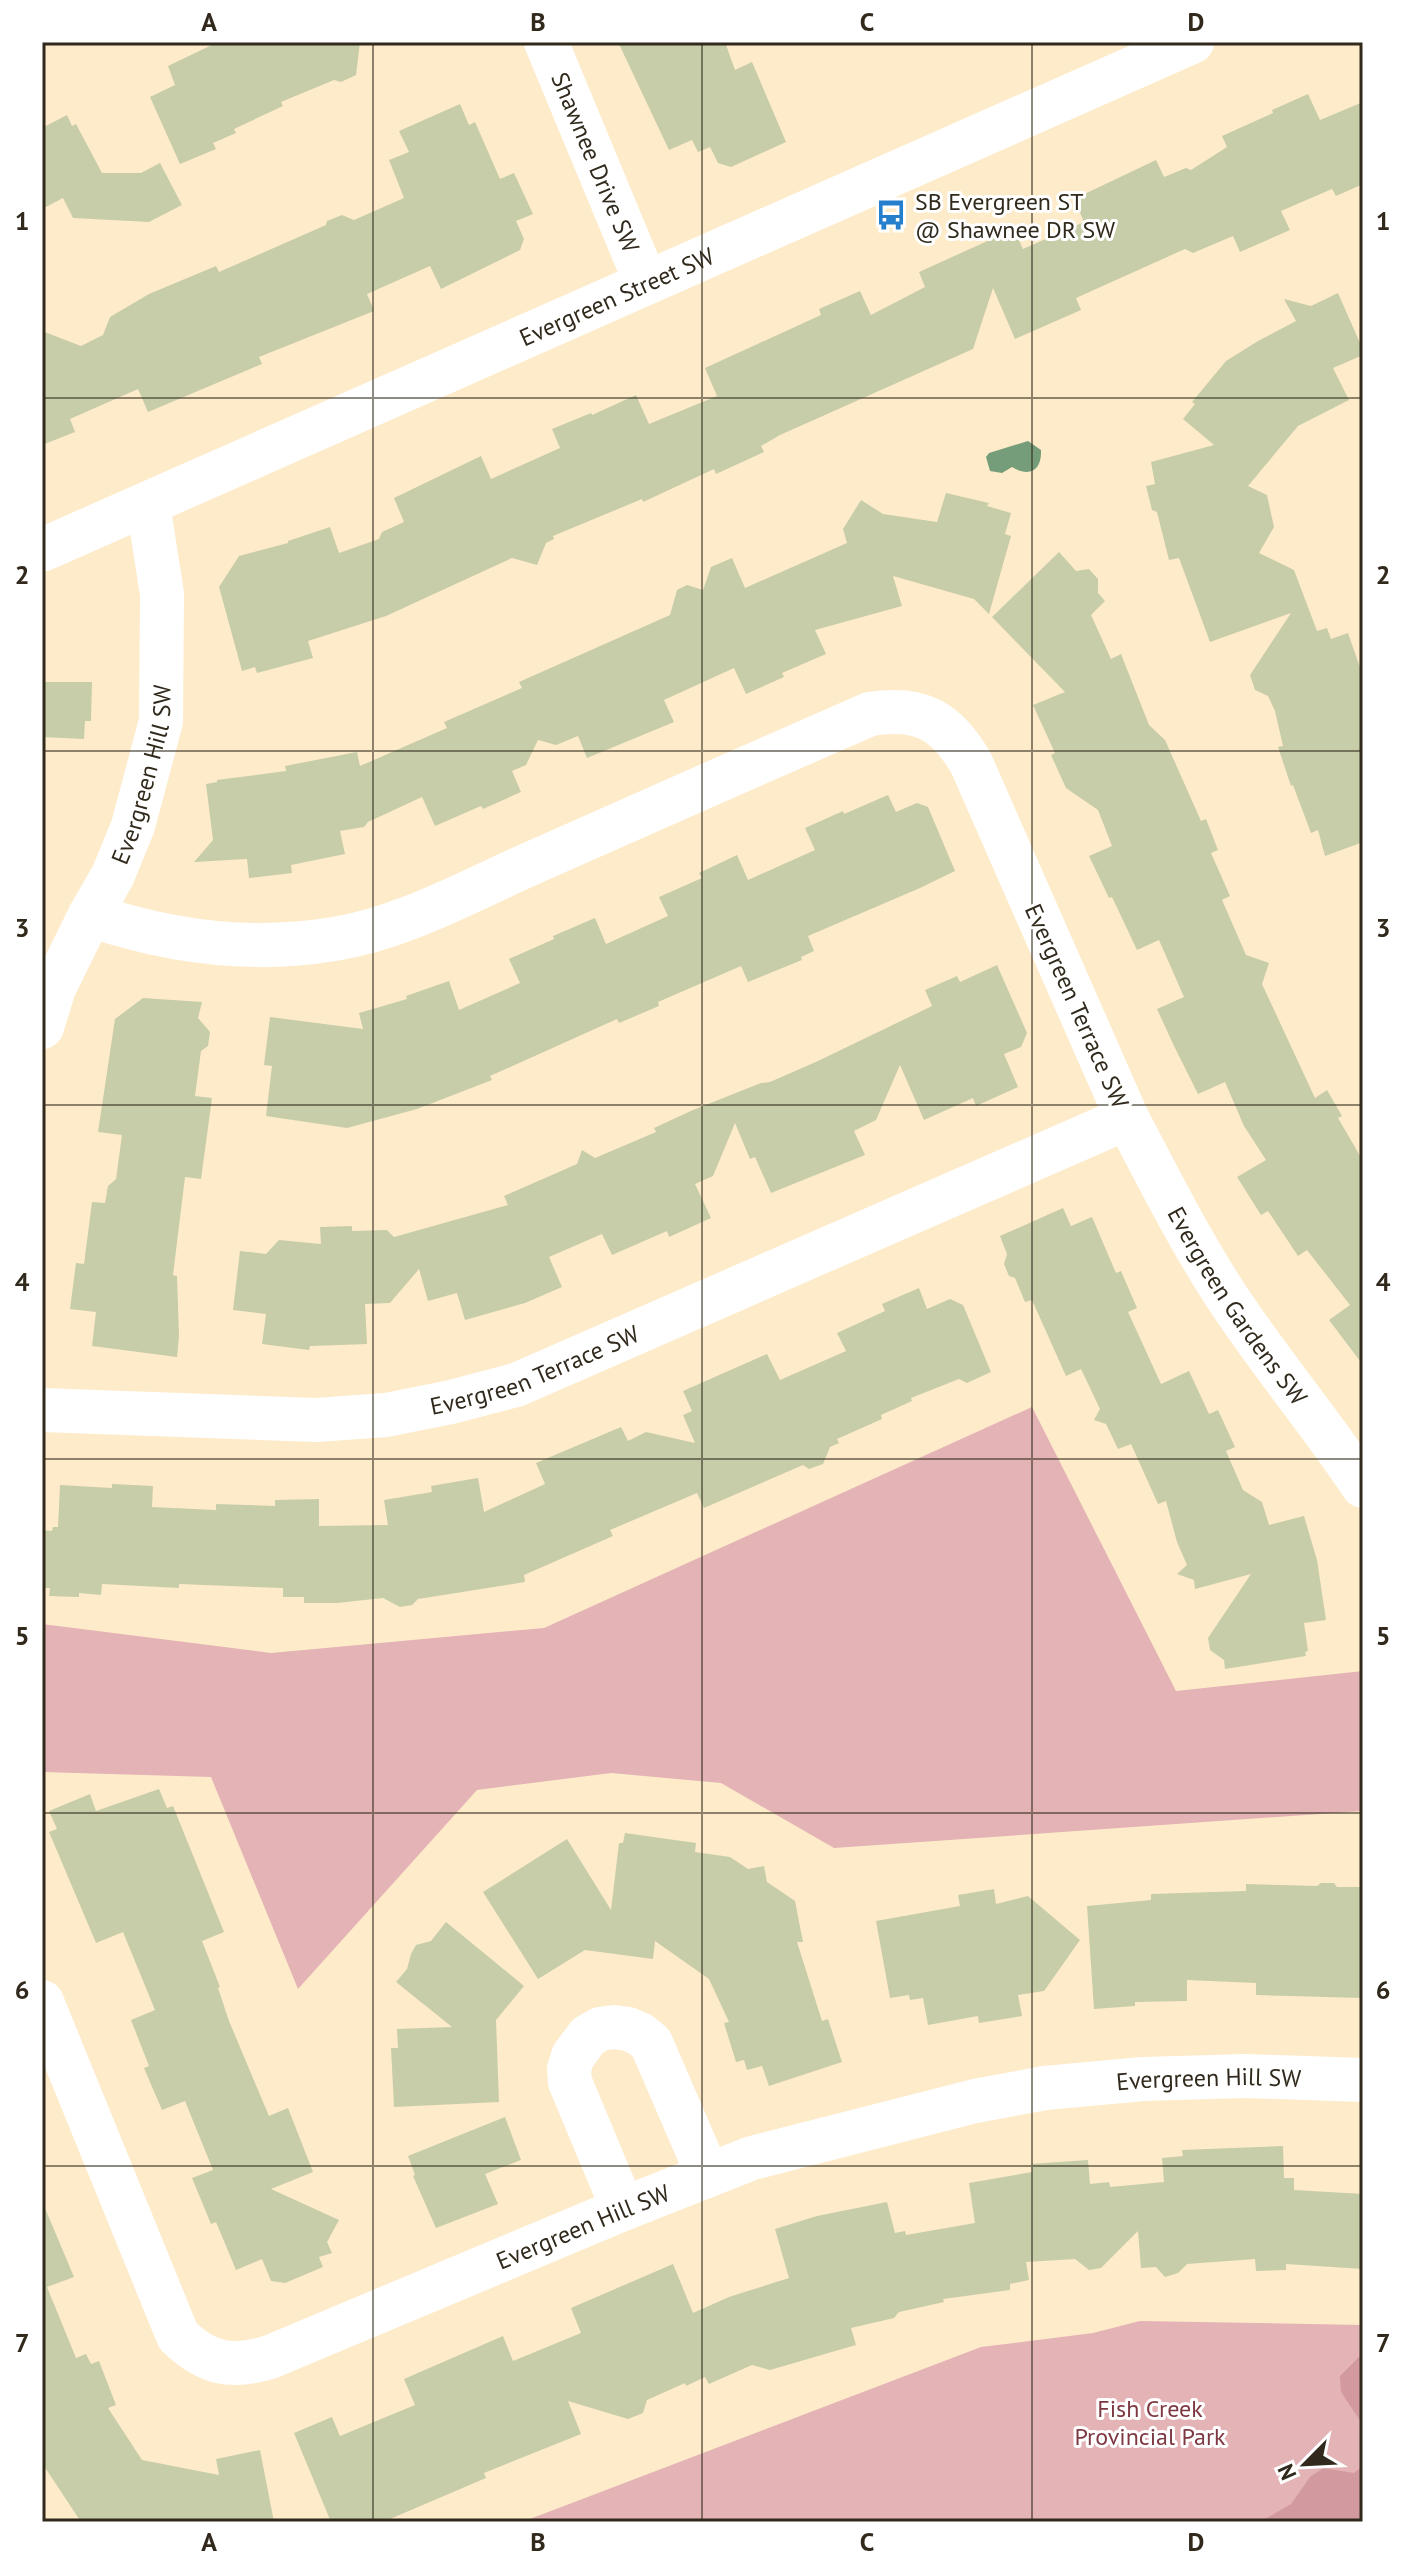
<svg xmlns="http://www.w3.org/2000/svg" width="1405" height="2564" viewBox="0 0 1405 2564" font-family="'PT Sans',sans-serif">
<style>
.green{fill:#e4b3b6}
.forest{fill:#d29a9f}
.water{fill:#759d7a}
.building{fill:#c7cda9}
.lines{fill:none;stroke-linecap:round;stroke-linejoin:round}
.minor{stroke:#fff;stroke-width:44}
.grid{fill:none;stroke:#30291c;stroke-width:2;stroke-opacity:0.55}
.labels{text-anchor:middle;dominant-baseline:central;stroke-width:6;stroke-linejoin:round;paint-order:stroke}
.street-label{font-size:24px;fill:#30291c;stroke:#fff}
.poi-label{font-size:24px;fill:#30291c;stroke:#fff;text-anchor:start}
.park-label{font-size:24px;fill:#7d3841;stroke:#fff}
.neatline{fill:none;stroke:#30291c;stroke-width:3}
.grid-label{font-size:26px;text-anchor:middle;font-weight:bold;fill:#30291c}
</style>
<rect width="100%" height="100%" fill="#feebca"/>
<path class="green" d="M1032,1407L1176,1691L1363,1671V1811L834,1848L721,1783L611,1773L477,1790L298,1989L211,1777L42,1772V1624L271,1653L544,1628Z
M1140,2321L1363,2325V2522H522L981,2347L1093,2333Z"/>
<path class="forest" d="M1363,2353V2425L1341,2392L1340,2376Z
M1363,2466V2522H1260L1291,2504L1310,2477L1323,2468L1354,2473Z"/>
<path class="water" d="M1028,441L1041,450C1042,470 1030,478 1012,467L1002,473L990,471L986,457L989,453Z"/>
<path class="building" d="M218,42H360L356,75L341,82L334,80L281,102L283,106L234,129L236,133L213,143L216,149L180,164L150,97L175,85L168,66Z
M618,42H725L735,70L752,62L786,142L731,167L718,163L710,147L698,152L692,140L669,150Z
M1308,94L1320,120L1363,102V184L1336,196L1332,189L1281,211L1290,230L1240,252L1233,236L1193,253L1185,249L1076,298L1081,310L1015,339L993,288L973,349L780,435L761,446L764,452L716,474L714,469L643,502L642,499L553,536L554,539L546,543L537,565L512,558L386,616L308,641L313,658L257,673L255,667L242,671L219,587L239,556L288,543V541L330,527L339,553L379,539L382,532L404,522L394,498L481,456L491,479L560,448L552,429L591,413L592,415L636,395L649,424L717,396L705,368L821,315L819,309L860,291L871,315L925,287L919,272L1014,229L1023,249L1084,222L1074,199L1156,160L1164,177L1186,168L1191,170L1227,147L1222,136L1273,113L1272,110Z
M460,104L469,125L475,122L500,179L514,173L533,214L516,221L524,239L520,250L441,289L430,266L367,294L374,311L259,357L262,364L148,412L138,389L70,419L75,432L42,445V331L81,346L103,335L110,317L149,294L216,266L219,272L326,225L327,221L342,215L354,220L404,198L389,160L409,152L399,131Z
M67,115L72,126L76,124L102,173H141L160,163L182,205L149,222L73,218L63,198L42,209V128Z
M1338,293L1363,350V355L1333,368L1349,400L1298,426L1248,486L1267,495L1274,527L1259,553L1294,570L1317,631L1327,628L1331,639L1348,633L1363,676V842L1325,856L1318,830L1311,833L1293,785L1291,786L1278,747L1283,746L1275,711L1268,696L1255,690L1250,675L1291,613L1210,642L1179,558L1169,560L1157,512L1152,510L1146,486L1155,484L1151,462L1214,445L1183,419L1195,404L1192,402L1226,361L1258,341L1296,321L1284,299L1311,306Z
M946,493L989,503L987,506L1011,513L1005,534L1011,536L989,614L974,599L893,576L902,606L815,630L826,654L782,673L784,677L746,694L734,668L664,700L674,722L587,758L578,736L556,745L538,740L526,765L512,771L521,792L483,809L481,806L435,826L422,797L368,822L364,827L340,831L345,854L291,865L292,873L249,878L247,859L194,862L213,840L206,784L217,782V780L286,771L285,766L357,752L360,766L447,728L444,722L522,688L519,682L670,615L677,590L687,585L703,590L711,567L732,558L745,588L847,543L843,529L861,500L883,514L937,522Z
M1059,552L1076,571L1089,569L1098,579V593L1105,601L1091,615L1111,659L1121,654L1149,725L1165,740L1201,821L1206,819L1218,850L1211,853L1230,896L1222,900L1246,955L1269,963L1262,984L1315,1098L1327,1090L1342,1116L1338,1118L1363,1161V1365L1329,1320L1350,1305L1307,1250L1298,1256L1268,1211L1261,1215L1237,1177L1266,1160L1244,1126L1225,1082L1198,1094L1174,1046L1157,1009L1184,997L1159,940L1137,950L1112,897L1109,898L1089,856L1112,846L1098,810L1066,788L1051,755L1055,753L1033,705L1065,692L992,617Z
M42,682H92L91,721H85L84,739L42,737Z
M888,795L896,812L917,803L928,807L955,871L920,888L808,936L814,951L801,957L802,960L748,982L741,966L658,1002L659,1006L619,1023L617,1019L490,1076L492,1080L417,1109L347,1128L266,1116L272,1066L264,1065L270,1017L363,1029L359,1013L407,999L406,996L449,981L459,1010L520,983L509,959L554,939L553,936L595,918L606,944L668,916L659,897L702,878L699,873L737,855L748,880L815,850L805,828L843,811L844,814Z
M997,965L1027,1033L1021,1047L1004,1054L1018,1087L976,1106L973,1098L924,1120L900,1065L876,1120L854,1131L865,1155L771,1193L755,1157L750,1159L735,1123L713,1176L695,1184L711,1218L669,1237L667,1231L612,1255L602,1234L549,1257L562,1287L525,1303L465,1320L457,1293L428,1301L419,1269L390,1303L365,1304L367,1344L310,1346L309,1350L262,1344L266,1314L233,1310L240,1251L266,1254L279,1240L321,1244L320,1227L352,1226V1231L387,1230L394,1237L508,1205L504,1196L577,1164L582,1150L595,1158L656,1132L654,1128L693,1110L761,1083L770,1082L818,1061L932,1006L925,990L957,976L960,982Z
M143,998L202,1002L198,1018L210,1032L208,1046L201,1051L195,1096L212,1098L201,1179L185,1177L173,1275L177,1276L179,1336L177,1357L92,1346L96,1312L70,1309L76,1263L84,1264L92,1202L105,1203L108,1186L116,1179L122,1135L98,1132L115,1019Z
M1063,1208L1071,1226L1092,1217L1116,1273L1121,1271L1137,1308L1128,1312L1161,1384L1189,1371L1209,1414L1218,1410L1235,1447L1226,1451L1243,1490L1262,1502L1269,1525L1304,1516L1317,1560L1326,1620L1304,1623L1308,1651L1305,1652L1306,1656L1225,1669L1224,1660L1210,1650L1208,1638L1251,1574L1195,1589L1194,1580L1177,1574L1187,1565L1177,1542L1166,1501L1158,1504L1131,1444L1118,1449L1106,1424L1094,1420L1100,1409L1081,1369L1066,1376L1032,1300L1025,1302L1015,1278L1009,1276L1004,1264L1007,1254L1000,1236Z
M919,1288L927,1309L950,1299L963,1305L991,1372L967,1383L959,1379L911,1398L912,1401L881,1415L882,1419L837,1439L839,1443L830,1447L823,1464L809,1469L803,1465L704,1508L697,1493L610,1530L613,1536L524,1575L525,1582L418,1599L412,1605L400,1607L383,1598L337,1603H304V1597H283V1588L179,1584V1588L102,1584L101,1595L79,1593V1597L49,1596L50,1588H42V1530L52,1531L53,1527H58L60,1485L112,1488V1484L153,1486L152,1507L216,1510V1504L275,1506V1500L319,1499V1526L388,1525L384,1500L432,1492L431,1486L478,1478L484,1512L545,1484L536,1463L621,1427L628,1441L646,1432L695,1443L683,1415L692,1411L683,1391L767,1354L780,1380L846,1351L837,1333L885,1311L882,1304Z
M159,1789L167,1808L173,1806L224,1932L202,1941L220,1987L218,1988L229,2021L269,2116L288,2108L313,2172L271,2189L339,2220L327,2242L332,2253L319,2257L323,2267L285,2283L271,2281L262,2259L236,2270L216,2222L211,2224L192,2178L213,2170L185,2101L162,2110L144,2068L149,2066L131,2020L155,2010L123,1932L96,1943L49,1832L57,1829L49,1811L90,1794L96,1811Z
M625,1833L696,1843L695,1852L730,1857L748,1869L764,1866L767,1882L795,1901L803,1942H797L822,2021L828,2019L842,2062L769,2086L762,2066L747,2070L744,2060L736,2062L724,2023L729,2022L709,1979L655,1941L653,1959L585,1950L538,1979L483,1892L567,1839L611,1910L619,1843H623Z
M1321,1883H1334L1337,1887H1363V1998L1256,1995V1983L1187,1980V2001L1135,2002V2006L1094,2009L1087,1906L1151,1900V1894L1246,1891V1884L1317,1886Z
M994,1889L996,1904L1028,1896L1080,1940L1044,1991L1018,1995L1022,2016L979,2023L978,2016L928,2025L923,1998L910,2000L909,1995L890,1998L876,1921L960,1906L958,1895Z
M446,1922L524,1986L496,2020L499,2102L394,2107L391,2048H398L397,2029L452,2027L396,1982L407,1969L411,1954L416,1945L431,1941Z
M505,2117L521,2160L485,2174L498,2204L436,2228L413,2176L415,2175L408,2156Z
M1283,2146L1284,2178H1294V2190L1363,2194V2269L1286,2264V2270L1256,2271L1255,2259L1187,2264L1178,2273L1165,2277L1156,2267L1141,2268L1138,2231L1101,2268L1089,2270L1075,2259L1026,2262L1029,2280L1010,2284V2290L943,2299L944,2302L899,2312L894,2318L851,2328L856,2345L770,2370L752,2365L709,2384L705,2377L686,2386L685,2383L647,2400L643,2413L628,2419L568,2401L581,2434L484,2473L486,2478L383,2522H331L294,2433L332,2417L340,2436L415,2405L404,2379L503,2336L513,2361L581,2333L571,2308L673,2264L693,2313L729,2297L789,2278L775,2229L817,2216L887,2202L895,2233L905,2231L906,2235L975,2223L969,2183L1032,2172L1031,2164L1088,2160L1090,2184L1109,2182L1110,2187L1164,2182L1162,2158L1183,2156L1182,2150Z
M42,2201L74,2277L47,2287L76,2358L86,2354L91,2364L99,2361L116,2405L108,2408L142,2460L219,2475L216,2459L260,2450L274,2522H81L42,2463Z"/>
<g class="lines">
<g class="minor">
<path id="s1" d="M546,42L646,283"/>
<path id="s2" d="M42,550L1192,42"/>
<path id="s3" d="M42,1027L54,988L90,915L113,875L133,826L161,721L162,594L148,504"/>
<path id="s4" d="M1127,1118C1157,1175 1186,1233 1221,1288C1265,1357 1318,1418 1363,1486"/>
<path id="s5" d="M42,1410L316,1420L386,1415L451,1402L516,1385L1127,1118L971,763C946,720 920,706 870,714C757,763 645,813 532,863C469,891 403,928 334,939C250,953 169,942 90,915"/>
<path id="s6" d="M42,2002L178,2336C207,2364 231,2369 270,2357L623,2209L752,2158L975,2101L1045,2088L1143,2079L1245,2076L1363,2080"/>
<path d="M623,2209L570,2082L569,2069L573,2056L588,2036L600,2029L614,2027L628,2029L640,2034L651,2043L708,2175"/>
</g>
</g>
<path class="grid" d="M373,42V2522M702,42V2522M1032,42V2522M42,398H1363M42,751H1363M42,1105H1363M42,1459H1363M42,1813H1363M42,2166H1363"/>
<defs>
<g id="bus-bare" transform="scale(2.4)"><path d="M-5-6H5V4H4V6H2V4H-2V6H-4V4H-5ZM-3.5-4V0h7V-4ZM-3.5 1.2v1.5H-2V1.2ZM2 1.2v1.5H3.5V1.2Z" fill="#267fcd" stroke="#fff" stroke-width="2.5" paint-order="stroke"/></g>
</defs>
<g fill-rule="evenodd">
<use href="#bus-bare" x="891" y="215"/>
</g>
<g class="labels">
<g class="street-label">
<text stroke="none"><textPath href="#s1" startOffset="130">Shawnee Drive SW</textPath></text>
<text stroke="none"><textPath href="#s2" startOffset="628">Evergreen Street SW</textPath></text>
<text stroke="none"><textPath href="#s3" startOffset="274">Evergreen Hill SW</textPath></text>
<text transform="translate(1077 1006) rotate(66)">Evergreen Terrace SW</text>
<text stroke="none"><textPath href="#s4" startOffset="218">Evergreen Gardens SW</textPath></text>
<text stroke="none"><textPath href="#s5" startOffset="500">Evergreen Terrace SW</textPath></text>
<text stroke="none"><textPath href="#s6" startOffset="1448">Evergreen Hill SW</textPath></text>
<text stroke="none"><textPath href="#s6" startOffset="800">Evergreen Hill SW</textPath></text>
</g>
<g class="poi-label">
<text x="915" y="201">SB Evergreen ST<tspan x="915" dy="28">@ Shawnee DR SW</tspan></text>
</g>
<g class="park-label">
<text x="1150" y="2408">Fish Creek<tspan x="1150" dy="28">Provincial Park</tspan></text>
</g>
</g>
<rect width="1405" height="2564" fill="none" stroke="#ffffff" stroke-width="88"/>
<g transform="translate(1305 2464) rotate(246)" stroke="#ffffff" stroke-width="6" paint-order="stroke">
<path d="M0-6L14 30L0 20L-14 30Z" fill="#30291c"/>
<text y="-12" font-size="22" font-weight="bold" text-anchor="middle" fill="#30291c">N</text>
</g>
<rect x="44" y="44" width="1317" height="2476" class="neatline"/>
<g class="grid-label">
<text x="209" y="31">A</text>
<text x="538" y="31">B</text>
<text x="867" y="31">C</text>
<text x="1196" y="31">D</text>
<text x="22" y="230">1</text>
<text x="1383" y="230">1</text>
<text x="22" y="584">2</text>
<text x="1383" y="584">2</text>
<text x="22" y="937">3</text>
<text x="1383" y="937">3</text>
<text x="22" y="1291">4</text>
<text x="1383" y="1291">4</text>
<text x="22" y="1645">5</text>
<text x="1383" y="1645">5</text>
<text x="22" y="1999">6</text>
<text x="1383" y="1999">6</text>
<text x="22" y="2352">7</text>
<text x="1383" y="2352">7</text>
<text x="209" y="2551">A</text>
<text x="538" y="2551">B</text>
<text x="867" y="2551">C</text>
<text x="1196" y="2551">D</text>
</g>
</svg>
